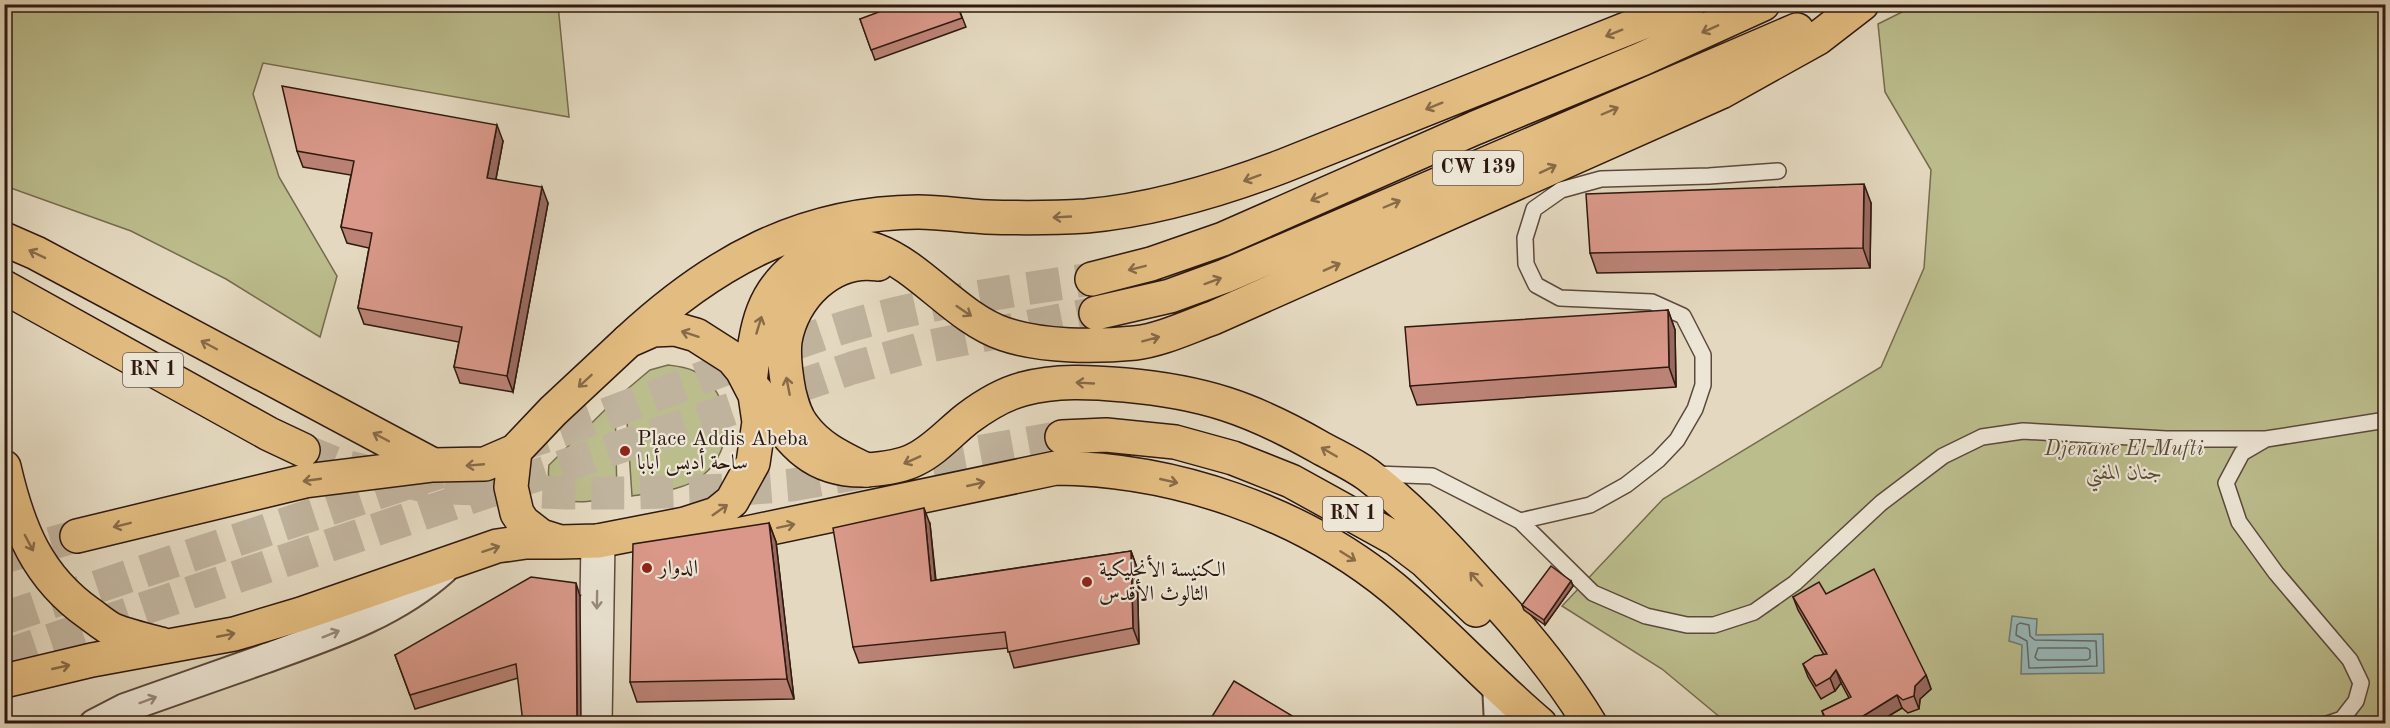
<svg xmlns="http://www.w3.org/2000/svg" width="2390" height="728" viewBox="0 0 2390 728" font-family="'Old Standard TT',Amiri,serif">
<style>
.green{fill:#bcbd8d;stroke:#766b4e;stroke-width:1.5}
.water{fill:#98b9ba;stroke:#6e7976;stroke-width:1.5}
.lines{fill:none;stroke-linecap:round;stroke-linejoin:round}
.shore{stroke:#646965;stroke-width:1.5}
.primary-tunnel{stroke:#c0b39d;stroke-width:33;stroke-dasharray:33 16;stroke-linecap:butt}
.trunk-tunnel{stroke:#c0b39d;stroke-width:33;stroke-dasharray:33 16;stroke-linecap:butt}
.service-casing{stroke:#5c493c;stroke-width:18}
.minor-casing{stroke:#5c493c;stroke-width:32}
.tertiary-casing{stroke:#5c493c;stroke-width:36}
.primary-casing{stroke:#2f1910;stroke-width:36}
.trunk-casing{stroke:#2f1910;stroke-width:36}
.service{stroke:#ede6d6;stroke-width:15}
.minor{stroke:#ede6d6;stroke-width:28}
.tertiary{stroke:#ede6d6;stroke-width:33}
.primary{stroke:#e2bc80;stroke-width:33}
.trunk{stroke:#e2bc80;stroke-width:33}
.wall{fill:#bb8376;stroke:#2f1910;stroke-width:1.5}
.shaded-wall{fill:#986a60;stroke:#2f1910;stroke-width:1.5}
.building{fill:#d99889;stroke:#2f1910;stroke-width:1.5}
.oneway{stroke:#886a48}
.oneway2{stroke:#988a7d}
.poi-dot{fill:#8f2418;stroke:#ede6d6;stroke-width:2}
.labels{text-anchor:middle;dominant-baseline:central;stroke-width:4.5;stroke-linejoin:round;paint-order:stroke}
.shield{fill:#ede6d6;stroke:#68564b;stroke-width:1.5}
.shield-label{font-size:20px;font-weight:bold;fill:#2f1910}
.poi-label{font-size:21px;fill:#2f1910;stroke:#ede6d6;text-anchor:start}
.park-label{font-size:21px;font-style:italic;fill:#594a36;stroke:#ede6d6}
</style>
<rect width="100%" height="100%" fill="#e4d9c0"/>
<filter id="stains"><feTurbulence type="fractalNoise" baseFrequency=".00333" numOctaves="4"/><feColorMatrix values="0 0 0 0 .2 0 0 0 0 .09 0 0 0 0 .02 0 0 0 .5 -.17"/></filter>
<radialGradient id="worn" r=".72"><stop offset=".6" stop-color="#630" stop-opacity="0"/><stop offset="1" stop-color="#630" stop-opacity=".3"/></radialGradient>
<path class="green" d="M1918,4L2385,5V723H1727L1662,669L1562,606L1663,499L1881,367L1924,268L1931,170L1885,92L1878,24Z
M4,5H558L569,117L263,63L253,94L279,177L337,276L320,337L226,279L131,231L5,186Z
M668,365C677,366 686,367 694,371C734,392 736,450 702,476C683,491 656,492 632,496L625,391L650,370Z
M615,400L617,497C586,502 543,513 549,465Z"/>
<path class="water" d="M2012,616L2037,619L2036,635L2103,634L2104,673L2021,674L2022,645L2009,641Z"/>
<g class="lines">
<path class="shore" d="M2020,623L2029,625L2030,636L2035,640L2096,641L2097,666L2029,668L2027,641L2016,635L2017,625Z
M2038,648H2087L2090,650V658L2087,660H2038L2035,657Z"/>
<path class="primary-tunnel" d="M303,450L337,464L428,487L567,493H636L731,490L792,485L1062,437
M4,557L77,536"/>
<path class="trunk-tunnel" d="M514,447C619,412 721,368 826,333C912,305 1003,292 1092,279
M4,618L440,472
M4,656L852,368L930,346L1096,313"/>
<g class="service-casing">
<path id="service" d="M1375,474L1432,476L1520,521L1593,593L1646,616L1687,625H1714L1754,612L1795,583L1881,503L1943,456L1982,437L2023,431L2166,439H2266
M1520,521L1590,505L1626,485L1658,460L1677,440L1695,409L1703,385V355L1683,316L1652,302L1560,298L1536,285L1526,264L1525,238L1534,209L1561,190L1601,179L1709,176L1778,171
M2327,724L2342,719L2356,701L2361,683L2350,660L2276,573L2239,522L2226,483L2242,453L2266,439L2386,420"/>
</g>
<g class="minor-casing">
<path id="minor" d="M1497,684L1499,724
M94,724L125,708C171,692 218,675 264,659C327,636 393,615 444,569"/>
</g>
<g class="tertiary-casing">
<path id="tertiary" d="M595,724L598,541"/>
</g>
<g class="primary-casing">
<path id="primary" d="M4,239L36,253L433,465
M4,287L269,434L303,450
M756,391C787,434 805,472 866,470C881,469 903,466 916,459C936,449 951,431 968,418C984,406 1004,394 1023,389C1056,380 1091,382 1125,385C1203,392 1251,408 1319,447C1335,456 1353,464 1368,475C1410,507 1447,547 1482,586C1522,629 1560,674 1590,724
M1062,437L1106,435L1175,442L1233,458L1291,481L1396,539L1425,561L1476,610
M4,467C18,528 37,577 90,614C97,619 105,626 113,630C128,636 145,640 161,644
M77,536L305,481L433,465L485,464L515,451
M728,537L1056,468C1175,469 1300,512 1393,588C1444,631 1489,681 1540,724
M4,681L92,660L234,634L301,614L497,546L526,542H560L598,541L685,524L716,514L732,501L753,463L759,422L755,395L742,370L732,358L696,335L675,329L653,330L628,341L553,411L515,451L511,487L517,513L523,522L541,536L560,542"/>
</g>
<g class="trunk-casing">
<path id="trunk" d="M1092,279L1151,264L1223,239L1475,128L1642,59L1763,4
M1096,313L1170,296L1225,276L1797,30
M628,341C712,263 801,213 918,212C941,212 964,216 986,217C1019,218 1053,218 1086,216C1154,210 1220,190 1283,166L1689,4
M750,383C756,332 758,291 806,260C888,209 934,310 1004,334C1042,347 1095,347 1135,343C1161,340 1188,327 1213,318L1721,92L1818,38L1862,4
M866,470C842,458 819,448 803,426C795,416 792,404 789,392C786,376 783,358 785,341C792,297 832,257 878,264"/>
</g>
<use href="#service" class="service"/>
<use href="#minor" class="minor"/>
<use href="#tertiary" class="tertiary"/>
<use href="#primary" class="primary"/>
<use href="#trunk" class="trunk"/>
</g>
<path class="wall" d="M957,4L966,27L875,60L860,19Z
M503,141L496,179L548,203L513,392L460,383L454,367L459,342L364,324L358,308L369,248L347,243L341,227L351,175L303,167L297,151Z
M1871,203L1870,268L1597,273L1590,253Z
M1668,310L1675,330L1676,387L1417,405L1410,386Z
M769,523L776,542L794,699L637,702L630,682Z
M930,524L936,580L1131,551L1137,568L1139,644L1014,668L1008,648L859,663L853,647Z
M1571,581L1573,586L1545,625L1524,610L1522,605Z
M1826,594L1926,675L1931,689L1920,699L1919,709L1908,713L1902,708L1877,723H1826L1822,711L1849,698L1841,683L1835,691L1821,699L1808,677L1803,664L1824,655L1798,610L1793,597Z
M580,596L518,678L415,709L395,655Z"/>
<path class="shaded-wall" d="M497,125L503,141L493,194L487,178Z
M1864,184L1871,203L1870,268L1863,248Z
M542,187L548,203L513,392L507,376Z
M1668,310L1675,330L1676,387L1669,367Z
M924,508L930,524L937,597L931,581Z
M769,523L776,542L794,699L787,679Z
M1131,551L1137,568L1139,644L1133,628Z
M1571,581L1573,586L1545,625L1544,620Z
M576,583L580,596L581,723H577Z
M1836,670L1841,683L1835,691L1830,678Z
M1926,675L1931,689L1920,699L1919,709L1914,696L1915,686Z
M1897,695L1902,708L1877,723H1866L1863,716Z"/>
<path class="building" d="M900,4H957L962,18L871,50L860,19Z
M282,86L497,125L487,178L542,187L507,376L454,367L462,327L358,308L372,233L341,227L354,161L297,151Z
M1864,184L1863,248L1590,253L1586,194Z
M1668,310L1669,367L1410,386L1405,327Z
M924,508L931,581L1131,551L1133,628L1008,652L1005,632L853,647L833,528Z
M769,523L787,679L630,682L633,544Z
M1551,566L1571,581L1544,620L1522,605Z
M1874,569L1926,675L1915,686L1914,696L1903,700L1897,695L1863,716L1867,723H1828L1822,711L1851,697L1836,670L1830,678L1816,686L1803,664L1815,656L1827,654L1793,597L1819,582L1826,594Z
M531,577L576,583L577,723H523L516,664L410,695L395,655Z
M1234,681L1304,723H1208Z"/>
<defs><path id="oneway-shaft" d="M-6 0H5M1.5-3L5.5 0L1.5 3" fill="none" stroke-width="1.6" stroke-linecap="round" stroke-linejoin="round" transform="scale(1.5)"/></defs>
<g class="oneway">
<use href="#oneway-shaft" transform="translate(1710 29) rotate(156)"/>
<use href="#oneway-shaft" transform="translate(1614 33) rotate(158)"/>
<use href="#oneway-shaft" transform="translate(1434 106) rotate(158)"/>
<use href="#oneway-shaft" transform="translate(1610 111) rotate(-23)"/>
<use href="#oneway-shaft" transform="translate(1548 169) rotate(-25)"/>
<use href="#oneway-shaft" transform="translate(1252 178) rotate(160)"/>
<use href="#oneway-shaft" transform="translate(1319 197) rotate(156)"/>
<use href="#oneway-shaft" transform="translate(1392 204) rotate(-23)"/>
<use href="#oneway-shaft" transform="translate(1062 217) rotate(177)"/>
<use href="#oneway-shaft" transform="translate(37 254) rotate(-154)"/>
<use href="#oneway-shaft" transform="translate(1332 267) rotate(-24)"/>
<use href="#oneway-shaft" transform="translate(1137 268) rotate(166)"/>
<use href="#oneway-shaft" transform="translate(1213 281) rotate(-20)"/>
<use href="#oneway-shaft" transform="translate(964 311) rotate(34)"/>
<use href="#oneway-shaft" transform="translate(759 325) rotate(-73)"/>
<use href="#oneway-shaft" transform="translate(690 334) rotate(-162)"/>
<use href="#oneway-shaft" transform="translate(1151 339) rotate(-15)"/>
<use href="#oneway-shaft" transform="translate(209 345) rotate(-152)"/>
<use href="#oneway-shaft" transform="translate(585 381) rotate(137)"/>
<use href="#oneway-shaft" transform="translate(1085 383) rotate(-177)"/>
<use href="#oneway-shaft" transform="translate(788 386) rotate(-101)"/>
<use href="#oneway-shaft" transform="translate(381 437) rotate(-152)"/>
<use href="#oneway-shaft" transform="translate(1329 452) rotate(-150)"/>
<use href="#oneway-shaft" transform="translate(912 460) rotate(156)"/>
<use href="#oneway-shaft" transform="translate(475 465) rotate(175)"/>
<use href="#oneway-shaft" transform="translate(312 480) rotate(172)"/>
<use href="#oneway-shaft" transform="translate(1169 481) rotate(13)"/>
<use href="#oneway-shaft" transform="translate(976 484) rotate(-13)"/>
<use href="#oneway-shaft" transform="translate(720 510) rotate(-35)"/>
<use href="#oneway-shaft" transform="translate(122 525) rotate(166)"/>
<use href="#oneway-shaft" transform="translate(786 526) rotate(-12)"/>
<use href="#oneway-shaft" transform="translate(29 543) rotate(62)"/>
<use href="#oneway-shaft" transform="translate(491 549) rotate(-18)"/>
<use href="#oneway-shaft" transform="translate(1348 556) rotate(32)"/>
<use href="#oneway-shaft" transform="translate(1476 579) rotate(-132)"/>
<use href="#oneway-shaft" transform="translate(226 635) rotate(-11)"/>
<use href="#oneway-shaft" transform="translate(61 667) rotate(-13)"/>
</g>
<g class="oneway2">
<use href="#oneway-shaft" transform="translate(597 600) rotate(91)"/>
<use href="#oneway-shaft" transform="translate(331 634) rotate(-22)"/>
<use href="#oneway-shaft" transform="translate(148 700) rotate(-20)"/>
</g>
<g class="poi-dot">
<circle cx="625" cy="451" r="6"/>
<circle cx="647" cy="568" r="6"/>
<circle cx="1087" cy="582" r="6"/>
</g>
<g class="labels">
<g class="shield">
<rect x="1433" y="151" width="90" height="34" rx="4.5"/>
<rect x="123" y="353" width="60" height="34" rx="4.5"/>
<rect x="1323" y="497" width="60" height="34" rx="4.5"/>
</g>
<g class="shield-label">
<text x="1478" y="168">CW 139</text>
<text x="153" y="370">RN 1</text>
<text x="1353" y="514">RN 1</text>
</g>
<g class="poi-label">
<text x="637" y="439">Place Addis Abeba<tspan x="637" dy="24">ساحة أديس أبابا</tspan></text>
<text x="659" y="568">الدوار</text>
<text x="1099" y="570">الكنيسة الأنجليكية<tspan x="1099" dy="24">الثالوث الأقدس</tspan></text>
</g>
<g class="park-label">
<text x="2124" y="449">Djenane El Mufti<tspan x="2124" dy="24">جنان المفتي</tspan></text>
</g>
</g>
<rect width="2390" height="728" fill="none" stroke="#e4d9c0" stroke-width="24"/>
<rect x="6" y="6" width="2378" height="716" fill="none" stroke="#2f1910" stroke-width="3"/>
<rect x="12" y="12" width="2366" height="704" fill="none" stroke="#2f1910" stroke-width="1.5"/>
<rect width="100%" height="100%" filter="url(#stains)"/>
<rect width="100%" height="100%" fill="url(#worn)"/>
</svg>
